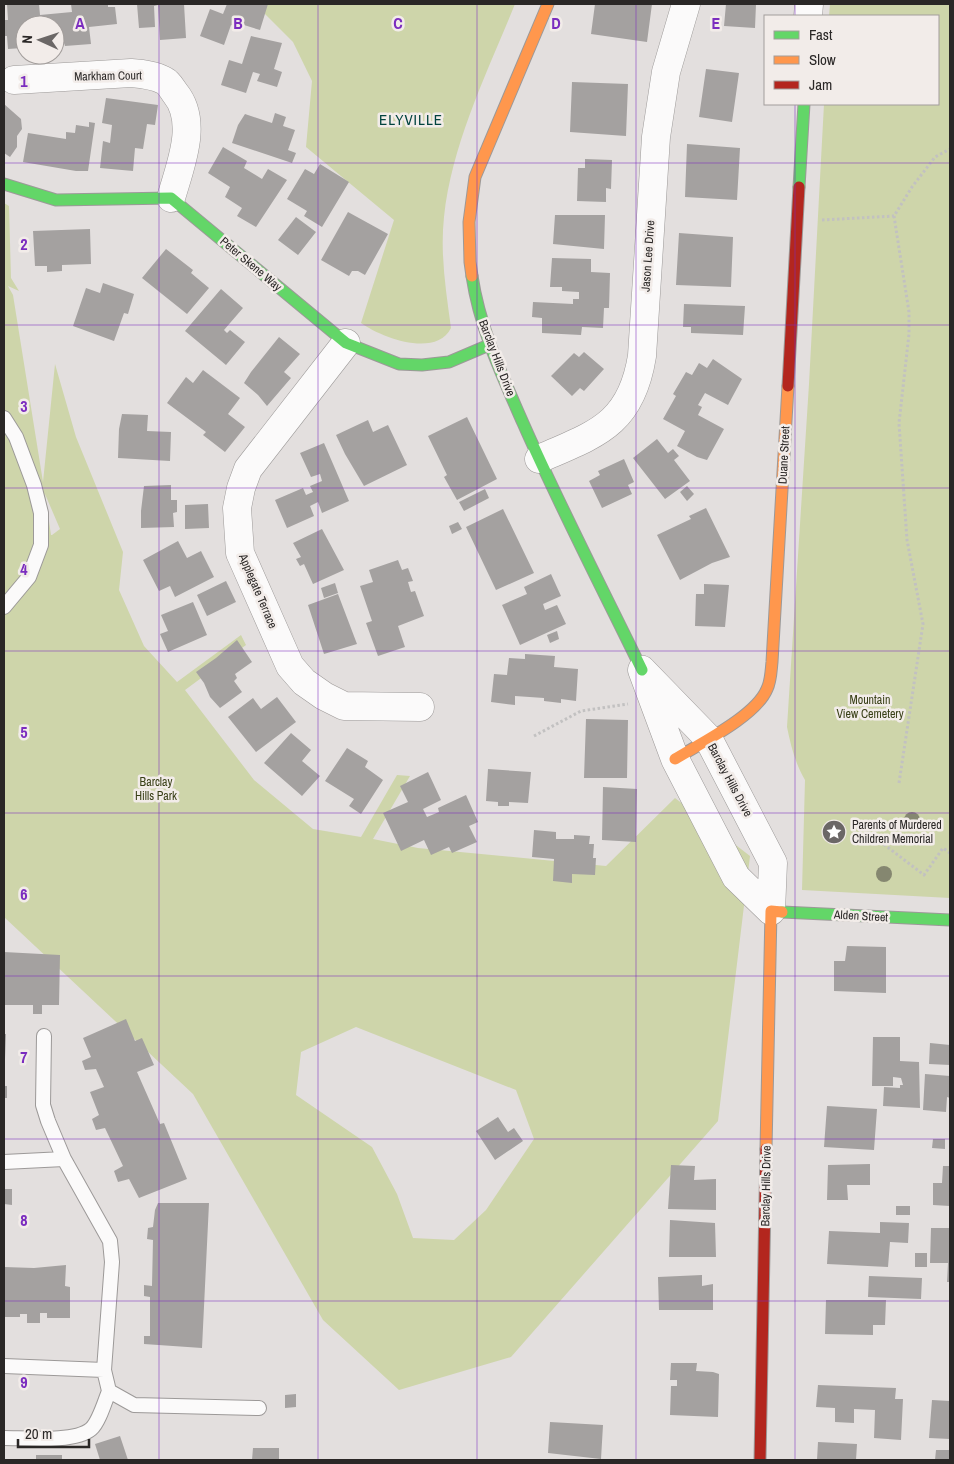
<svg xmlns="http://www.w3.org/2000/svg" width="954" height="1464" viewBox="0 0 954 1464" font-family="'Archivo Narrow',sans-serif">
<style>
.green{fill:#ced5aa;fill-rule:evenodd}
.building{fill:#a4a1a0}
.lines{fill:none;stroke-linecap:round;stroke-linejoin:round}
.lane-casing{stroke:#9c9998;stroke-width:16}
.street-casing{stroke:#9c9998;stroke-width:29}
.fast-casing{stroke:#9c9998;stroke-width:13}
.slow-casing{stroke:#9c9998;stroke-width:13}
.jam-casing{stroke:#9c9998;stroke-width:13}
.path{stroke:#c2c1c1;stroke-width:3;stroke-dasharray:2.5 2.5;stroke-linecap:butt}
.lane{stroke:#fbfafa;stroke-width:14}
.street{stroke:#fbfafa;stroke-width:28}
.fast{stroke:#63d668;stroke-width:11}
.slow{stroke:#ff974d;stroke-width:11}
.jam{stroke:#b3261e;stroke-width:11}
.tree{fill:#858770}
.grid{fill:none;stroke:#7b2cbf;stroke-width:1;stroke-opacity:0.55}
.labels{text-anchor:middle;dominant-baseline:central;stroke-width:5;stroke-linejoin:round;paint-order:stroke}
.street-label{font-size:12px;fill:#2a2726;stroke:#f2ece9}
.park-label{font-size:12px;fill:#383f16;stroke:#f2ece9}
.poi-label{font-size:12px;fill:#2a2726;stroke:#f2ece9;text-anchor:start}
.quarter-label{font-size:15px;letter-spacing:1px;fill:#01433e;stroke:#f2ece9}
.grid-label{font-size:16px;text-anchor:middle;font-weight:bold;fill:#7b2cbf;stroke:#f2ece9;stroke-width:5;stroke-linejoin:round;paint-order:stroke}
</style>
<rect width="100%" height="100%" fill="#e3dfde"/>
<path class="green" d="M255,4H515C487,73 452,143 444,217C440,254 446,291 451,328C436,358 382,338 361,323L394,220L306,147L312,81L293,42Z
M830,4H950V898L802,890L805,780C795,763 791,746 787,727L809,384L824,104H938V16H829Z
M4,203L9,206L11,278L19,291L8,286L13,295L43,482L55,364L76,437L123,552L119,590L144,646L177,682L241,635L246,645L185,690L254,780L313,829L361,837L397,775L410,776L373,839L418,848L606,866L675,798L750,856L718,1121L511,1357L399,1390L323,1320L193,1094L4,917ZM45,494L60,529L52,535H51ZM356,1027L516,1090L534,1139L486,1210L454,1240L413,1238L397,1194L372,1147L296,1095L301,1052Z"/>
<path class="building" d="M7,4H39L40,15L72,12L71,4H108V7H115L117,24L89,27L91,44L65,46L64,43H55V25H25V29H21L22,48L8,49L7,36H4V20H8Z
M137,4H184L186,38L160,40L158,5L154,6L155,27L139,28Z
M227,4H268L260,30L244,25L242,29L231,25L224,45L200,36L210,9L223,14Z
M595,4H652L647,42L591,34Z
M726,4H756L755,28L724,26Z
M251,36L282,43L274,69L282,72L277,87L257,81L260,74L253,72L246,93L221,85L229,60L242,64Z
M706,69L739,73L732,122L699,117Z
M572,82L628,84L626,136L570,132Z
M106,98L158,105L155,125L147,124L143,149L135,148L133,171L100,168L103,141L110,143L112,125L102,123Z
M4,104L21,119L22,129L17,136V147L10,157L4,153Z
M275,113L286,117L283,126L295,130L288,150L296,153L292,163L232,143L238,125L245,114L272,123Z
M89,122L95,123L88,171H76L23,162L28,133L66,139V132L75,133L76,125L89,127Z
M687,144L740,148L737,200L685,197Z
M223,147L247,161L244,168L262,179L268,169L287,180L256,227L237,216L242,208L225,197L230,187L208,173Z
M585,159L612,160L611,189L606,188V202L577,201L578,168H585Z
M320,164L349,182L322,227L304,216L307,211L287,199L305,169L314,174Z
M348,212L388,234L365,275L358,271H352L349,276L321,260Z
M555,215H605L604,249L553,244Z
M296,217L316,232L298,255L278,240Z
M90,229L91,264L62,265V271L47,272V266H35L33,231Z
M679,233L733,237L731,287L676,285Z
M166,249L193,270L191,273L209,288L187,314L142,278Z
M552,258L591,259V272L610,273L609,308H604L603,328L582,327L581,335L542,333V318L532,317L533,302L573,304V299H579V292L562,291V287H550Z
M103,283L134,294L128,314L124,313L114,341L73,326L86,288L100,293Z
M221,289L243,308L224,330L227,333L230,330L245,342L226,365L185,331Z
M684,304L745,306L743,335L691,333V327H683Z
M279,337L300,354L284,372L291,378L267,406L258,395L244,383L251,372Z
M584,352L604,369L584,391L580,388L572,396L551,376L574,353L579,357Z
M713,359L742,379L728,405L705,393L698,405L702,407L698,415L724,429L707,460L697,457L677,446L685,431L663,419L676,396L673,394L686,372L692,375L699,363L707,368Z
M203,370L240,398L228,414L245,427L225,452L203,435L206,432L167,403L186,377L193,383Z
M122,414L148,415L147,431L171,432L170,461L118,458L119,429Z
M467,417L497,479L457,500L444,477L447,475L428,436Z
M368,420L373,432L388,425L407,465L364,486L345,454L336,435Z
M657,439L668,453L673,449L679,456L674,460L690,481L665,499L633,458Z
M324,443L349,501L322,513L318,502L310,506L314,516L287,528L275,500L303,488L306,495L313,492L310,486L322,481L320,474L311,477L300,453Z
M624,459L634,482L628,485L632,494L602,508L589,481L600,475L598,471Z
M171,485V500H177V512L173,513L174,527L141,528V511L144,486Z
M687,486L694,494L687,501L680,492Z
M485,489L489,498L464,511L459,502Z
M208,504L209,528L185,529V505Z
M706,508L730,557L712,563L680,580L657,535L691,519L689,516Z
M503,509L534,573L496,590L466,527Z
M458,522L462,529L452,534L449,526Z
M322,529L344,570L313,584L304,564L300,566L296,559L301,557L293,543Z
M178,541L187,558L201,551L214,577L175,597L170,586L159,591L143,560Z
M398,560L402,570L408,568L413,581L408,582L411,592L415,591L424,616L398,626L405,647L378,656L366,623L372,621L360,586L373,582L369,570Z
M551,574L561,596L543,604L545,610L557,605L566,624L520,645L502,605L527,594L524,587Z
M226,581L236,602L207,616L197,595Z
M335,583L338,593L324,598L321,588Z
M704,584L729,585L725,627L695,626L696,594H704Z
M338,594L357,644L324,654L308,605Z
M193,602L207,635L168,652L160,634L168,631L161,615Z
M557,631L559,639L550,643L547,635Z
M237,640L252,662L235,674L237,678L234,681L242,692L220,708L210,697L204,683L196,672L216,658Z
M525,654L555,656L554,667L578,669L576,701L561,699V703L544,701V698L515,696V705L491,702L494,674L507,675L509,658L525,659Z
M277,697L296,722L256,752L228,717L253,698L261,709Z
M586,719L628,720L627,778H584Z
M291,733L311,750L302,761L320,776L302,796L264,763Z
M347,748L368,761L365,767L383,780L361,814L349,806L354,799L325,781Z
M488,769L531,772L528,803L509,802V806H498V802L486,801Z
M428,772L441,800L423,809L427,817L439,812L438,808L466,795L478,822L469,826L477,842L452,853L449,847L431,855L424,840L401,851L383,813L408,802L400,786Z
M603,787L637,789L636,842L602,840Z
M534,830L556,832V839H574V835L590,836L589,844H594L593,858H596L595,875L572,874V883L553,881L554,859L532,857Z
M847,946L886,947V993L834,991V961H845Z
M4,952L60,955L59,1005H42V1014H33V1005H4Z
M126,1019L135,1041L142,1038L154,1065L137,1072L160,1124L164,1123L187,1179L139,1198L129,1179L118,1182L114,1171L123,1166L105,1128L96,1130L92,1119L99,1115L90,1092L104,1087L96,1069L85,1070L82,1061L91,1057L83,1038Z
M4,1034H6L5,1059H4Z
M873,1037H900V1061L919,1062L920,1108L883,1106L884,1087L900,1088V1085H903L901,1078L893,1077V1086H872Z
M930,1043L950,1045V1065L929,1064Z
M925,1074L950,1076V1098L947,1097L946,1112L923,1110Z
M4,1086H7V1098H4Z
M827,1106L877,1109L874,1150L824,1147Z
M498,1117L508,1132L514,1128L523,1141L495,1160L476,1131Z
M933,1139H945V1149L932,1148Z
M870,1164V1185H847L848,1200H827L828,1165Z
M671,1165L695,1166L694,1180L716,1179V1210L668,1209Z
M943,1166H950V1206L933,1205V1183H942Z
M4,1189H12V1205L4,1204Z
M158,1203H209L202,1348L144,1344V1336H150V1297L144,1296V1285L152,1286L153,1240L147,1239L148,1228L153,1227L155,1210Z
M896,1206H910V1215H896Z
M670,1220L715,1223L716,1257H669Z
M880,1222L909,1223L908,1243L890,1242L888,1267L827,1264L829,1231L880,1233Z
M931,1228H950V1282H947L948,1263H930Z
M915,1253H927V1267H915Z
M66,1265L65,1286L70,1287V1318H47V1313H40V1323H27V1314H20V1317H4V1267L34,1268Z
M702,1275V1286L713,1284V1310H659L658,1277Z
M869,1276L922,1278L921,1299L868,1297Z
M826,1300H886L885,1325H873V1335L825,1334Z
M671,1363H697L696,1371L713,1372L719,1374L718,1417L670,1415L671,1386H677V1380H670Z
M818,1385L896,1388L895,1399H903L901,1440L874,1438L875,1410L854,1409V1423L835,1422V1408L816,1407Z
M296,1394V1407L285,1408V1395Z
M932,1400L950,1401V1439L929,1438Z
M550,1422L603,1425L601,1459L548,1453Z
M120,1436L128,1460H100L95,1444Z
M818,1442L857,1444L856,1460H817Z
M253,1448H279V1460H252Z
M936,1450H950V1460H935Z
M36,1455H62V1460H36Z"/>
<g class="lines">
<g class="lane-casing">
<path id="lane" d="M4,418L16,437L34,485L41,513V545L29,577L4,607
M44,1036L43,1105L48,1121L64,1159
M4,1162L64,1159L110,1241L112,1262L104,1370
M4,1366L104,1370L109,1391L134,1405L259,1408
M4,1438C25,1438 75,1443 91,1429C99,1422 105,1401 109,1391"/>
</g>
<g class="street-casing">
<path id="street" d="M808,16L809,4
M14,80L131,73C143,74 155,75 165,81C169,83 172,89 175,93C199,122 180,166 171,198
M346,343L248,469L241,488L237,508L240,553L290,666L304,682L324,696L344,706L420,707
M539,459C596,434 631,425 642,356L656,137L666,72L686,4
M642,670L708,738L773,863L771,911L736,877L675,759Z"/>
</g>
<g class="fast-casing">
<path id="fast" d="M4,184L56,200L171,198L346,343L399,364L422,365L449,362L489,345
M799,187L804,104
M472,276C480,329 502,375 523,423C560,507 602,588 642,670
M782,912L950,920"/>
</g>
<g class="slow-casing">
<path id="slow" d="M472,276L470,262L469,222L475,177L548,4
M675,759C701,743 756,716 767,689C771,681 771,671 772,662L788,386
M766,1149L771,911L782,912"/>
</g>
<g class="jam-casing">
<path id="jam" d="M788,386L799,187
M760,1460L766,1149"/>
</g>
<path class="path" d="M822,220L894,216
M534,736L581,711L628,704
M899,783L923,624L907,540L899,423L909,334V312L894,216L912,187L935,157L950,149
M860,826L924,875L943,848L950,853"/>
<use href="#lane" class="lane"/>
<use href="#street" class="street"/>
<use href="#fast" class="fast"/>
<use href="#slow" class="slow"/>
<use href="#jam" class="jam"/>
</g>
<g class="tree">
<circle cx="912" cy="820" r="8"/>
<circle cx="884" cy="874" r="8"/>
</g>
<path class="grid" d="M159,4V1460M318,4V1460M477,4V1460M636,4V1460M795,4V16M795,104V1460M4,163H950M4,325H950M4,488H950M4,651H950M4,813H950M4,976H950M4,1139H950M4,1301H950"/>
<defs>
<g id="sight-disc" transform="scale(1.25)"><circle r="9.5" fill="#6b6766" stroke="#f2ece9"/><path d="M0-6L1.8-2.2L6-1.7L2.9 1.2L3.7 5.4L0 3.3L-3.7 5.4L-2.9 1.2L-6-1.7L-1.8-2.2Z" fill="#fff"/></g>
</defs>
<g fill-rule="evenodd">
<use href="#sight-disc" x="834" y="832"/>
</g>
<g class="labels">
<g class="street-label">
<text transform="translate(108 76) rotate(-1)">Markham Court</text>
<text transform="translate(648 256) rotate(-86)">Jason Lee Drive</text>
<text transform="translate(251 264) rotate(40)">Peter Skene Way</text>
<text transform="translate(497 358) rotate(69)">Barclay Hills Drive</text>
<text transform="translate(784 455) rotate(-87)">Duane Street</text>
<text transform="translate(258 591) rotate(67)">Applegate Terrace</text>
<text transform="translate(730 780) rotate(62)">Barclay Hills Drive</text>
<text transform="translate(861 916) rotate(3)">Alden Street</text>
<text transform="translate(766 1186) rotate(-89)">Barclay Hills Drive</text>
</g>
<g class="park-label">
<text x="870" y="700">Mountain<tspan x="870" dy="14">View Cemetery</tspan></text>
<text x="156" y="782">Barclay<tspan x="156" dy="14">Hills Park</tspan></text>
</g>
<g class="poi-label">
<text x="852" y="825">Parents of Murdered<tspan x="852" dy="14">Children Memorial</tspan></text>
</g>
<g class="quarter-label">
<text x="411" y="119">ELYVILLE</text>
</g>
</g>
<g class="grid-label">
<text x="80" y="29">A</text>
<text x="238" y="29">B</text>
<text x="398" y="29">C</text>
<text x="556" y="29">D</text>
<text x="716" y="29">E</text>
<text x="24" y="87">1</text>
<text x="24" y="250">2</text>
<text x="24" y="412">3</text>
<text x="24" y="575">4</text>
<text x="24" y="738">5</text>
<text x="24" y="900">6</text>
<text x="24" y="1063">7</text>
<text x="24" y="1226">8</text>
<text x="24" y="1388">9</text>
</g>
<rect width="954" height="1464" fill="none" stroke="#2a2726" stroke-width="10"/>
<rect x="764" y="15" width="175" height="90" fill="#f2ece9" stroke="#a29d9b"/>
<rect x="774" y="31" width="25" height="8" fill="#63d668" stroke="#a29d9b"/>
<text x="809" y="40" font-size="15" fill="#2a2726">Fast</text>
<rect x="774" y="56" width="25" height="8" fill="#ff974d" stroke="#a29d9b"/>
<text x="809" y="65" font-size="15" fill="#2a2726">Slow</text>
<rect x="774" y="81" width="25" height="8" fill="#b3261e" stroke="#a29d9b"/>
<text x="809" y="90" font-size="15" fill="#2a2726">Jam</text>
<g transform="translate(40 40) rotate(273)"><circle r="24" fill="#f2ece9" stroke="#a29d9b"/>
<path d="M0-4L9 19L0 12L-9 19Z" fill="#6b6766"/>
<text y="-8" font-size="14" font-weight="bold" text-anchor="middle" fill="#2a2726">N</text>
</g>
<path d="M18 1439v8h71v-8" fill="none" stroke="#2a2726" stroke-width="2.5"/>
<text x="25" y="1439" font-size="15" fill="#2a2726" stroke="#f2ece9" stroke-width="4" paint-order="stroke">20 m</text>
</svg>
